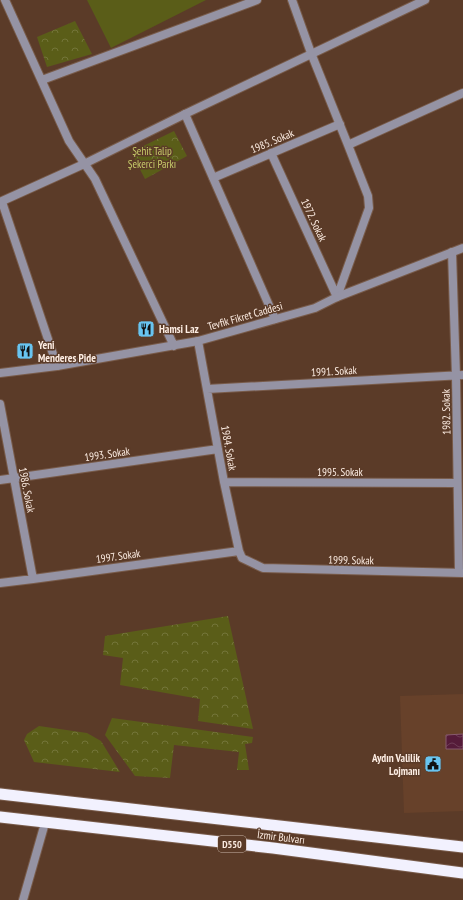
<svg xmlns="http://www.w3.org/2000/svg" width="463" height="900" viewBox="0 0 463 900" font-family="'PT Sans Narrow',sans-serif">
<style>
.built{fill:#67412a}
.grass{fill:#5a5d18}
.park{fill:url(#park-crowns)}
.water{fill:url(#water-waves);stroke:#875a6c}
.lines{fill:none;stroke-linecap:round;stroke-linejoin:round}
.minor-casing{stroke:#785b4a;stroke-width:10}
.tertiary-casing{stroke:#785b4a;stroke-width:10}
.trunk-casing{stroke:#785b4a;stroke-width:13}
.minor{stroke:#9593a4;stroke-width:8}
.tertiary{stroke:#9593a4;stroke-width:8}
.trunk{stroke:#f2f1fe;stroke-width:11}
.labels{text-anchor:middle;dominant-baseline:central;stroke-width:3;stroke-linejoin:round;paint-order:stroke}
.shield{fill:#5b3b28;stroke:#ccb8ab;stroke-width:1}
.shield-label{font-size:10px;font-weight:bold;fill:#fdede3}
.street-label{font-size:11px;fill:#fdede3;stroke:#5b3b28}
.park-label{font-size:11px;fill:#c7cc6a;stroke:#5b3b28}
.poi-label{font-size:11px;font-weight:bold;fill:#fdede3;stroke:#5b3b28;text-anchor:start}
</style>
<defs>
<pattern id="park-crowns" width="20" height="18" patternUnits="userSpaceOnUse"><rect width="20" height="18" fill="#5a5d18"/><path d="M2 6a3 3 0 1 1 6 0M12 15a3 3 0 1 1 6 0" fill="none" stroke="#737539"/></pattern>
<pattern id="water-waves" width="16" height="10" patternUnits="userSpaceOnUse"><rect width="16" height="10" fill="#551b39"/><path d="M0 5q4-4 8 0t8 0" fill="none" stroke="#6e3c56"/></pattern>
</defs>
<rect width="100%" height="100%" fill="#5b3b28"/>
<path class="built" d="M463,694V811L404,813L400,696Z"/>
<path class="grass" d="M87,0H206L111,48Z"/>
<path class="park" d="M75,21L92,54L47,67L37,37Z
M174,131L187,156L145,179L131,152Z
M228,616L253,729L198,721L200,699L120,685L123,658L103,655L105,636Z
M112,718L253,737L252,743L245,744L249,770H237L239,752L174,745L170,778L135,776L105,735Z
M39,726L87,733L101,741L120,772L34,762L24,740L27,734Z"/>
<path class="water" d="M463,734V749H446V735Z"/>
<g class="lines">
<g class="minor-casing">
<path id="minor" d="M311,53L348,145L463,93
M185,114L275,319
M271,153L337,297
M213,178L340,124
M2,202L57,366
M452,252L456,376L459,573
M337,297L369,208L368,196L348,145
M198,341L224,482L239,551L242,558L263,568L463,573
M207,389L463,375
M0,404L33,579
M0,480L218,449
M224,482L457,483
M0,583L33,579L239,551"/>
</g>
<g class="tertiary-casing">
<path id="tertiary" d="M5,0L69,141L95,179L174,346
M292,0L311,53
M42,80L257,0
M0,202L84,164L185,114L425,0
M0,373L57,366L198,341L315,308L337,297L463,248
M23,900L45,823"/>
</g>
<g class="trunk-casing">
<path id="trunk" d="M0,794L463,847
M0,817L273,848L463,873"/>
</g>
<use href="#minor" class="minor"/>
<use href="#tertiary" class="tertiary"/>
<use href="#trunk" class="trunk"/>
</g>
<defs>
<g id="restaurant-square" transform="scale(0.9)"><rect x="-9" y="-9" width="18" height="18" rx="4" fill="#68c4f0" stroke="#5b3b28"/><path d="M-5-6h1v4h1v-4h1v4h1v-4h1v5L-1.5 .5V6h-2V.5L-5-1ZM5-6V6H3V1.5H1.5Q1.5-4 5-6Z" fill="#111"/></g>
<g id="civic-square" transform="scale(0.9)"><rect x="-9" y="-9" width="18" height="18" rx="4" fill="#68c4f0" stroke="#5b3b28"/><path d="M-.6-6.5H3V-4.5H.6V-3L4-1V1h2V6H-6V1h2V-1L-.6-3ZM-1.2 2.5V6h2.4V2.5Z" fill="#111"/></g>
</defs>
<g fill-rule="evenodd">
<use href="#restaurant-square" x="146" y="329"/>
<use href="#restaurant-square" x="25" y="351"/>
<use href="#civic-square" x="433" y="764"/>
</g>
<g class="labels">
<rect class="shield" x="218" y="836" width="28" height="16" rx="3"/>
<g class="shield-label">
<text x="232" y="844">D550</text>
</g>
<g class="street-label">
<text transform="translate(272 141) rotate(-23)">1985. Sokak</text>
<text transform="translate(314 220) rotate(65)">1972. Sokak</text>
<text transform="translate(245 316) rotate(-16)">Tevfik Fikret Caddesi</text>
<text transform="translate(334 371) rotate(-3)">1991. Sokak</text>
<text transform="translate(446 412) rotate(-91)">1982. Sokak</text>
<text transform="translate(229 448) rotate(80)">1984. Sokak</text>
<text transform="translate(107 454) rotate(-8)">1993. Sokak</text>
<text x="340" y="472">1995. Sokak</text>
<text transform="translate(27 490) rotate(79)">1986. Sokak</text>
<text transform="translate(118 556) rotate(-8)">1997. Sokak</text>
<text transform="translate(351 560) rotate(1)">1999. Sokak</text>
<text transform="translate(281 837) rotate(7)">İzmir Bulvarı</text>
</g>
<g class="park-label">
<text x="152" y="151">Şehit Talip<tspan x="152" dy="13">Şekerci Parkı</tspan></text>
</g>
<g class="poi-label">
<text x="159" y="329">Hamsi Laz</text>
<text x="38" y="345">Yeni<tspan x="38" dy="13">Menderes Pide</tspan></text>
<text x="420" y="758" text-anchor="end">Aydın Valilik<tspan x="420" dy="13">Lojmanı</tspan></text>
</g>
</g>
</svg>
